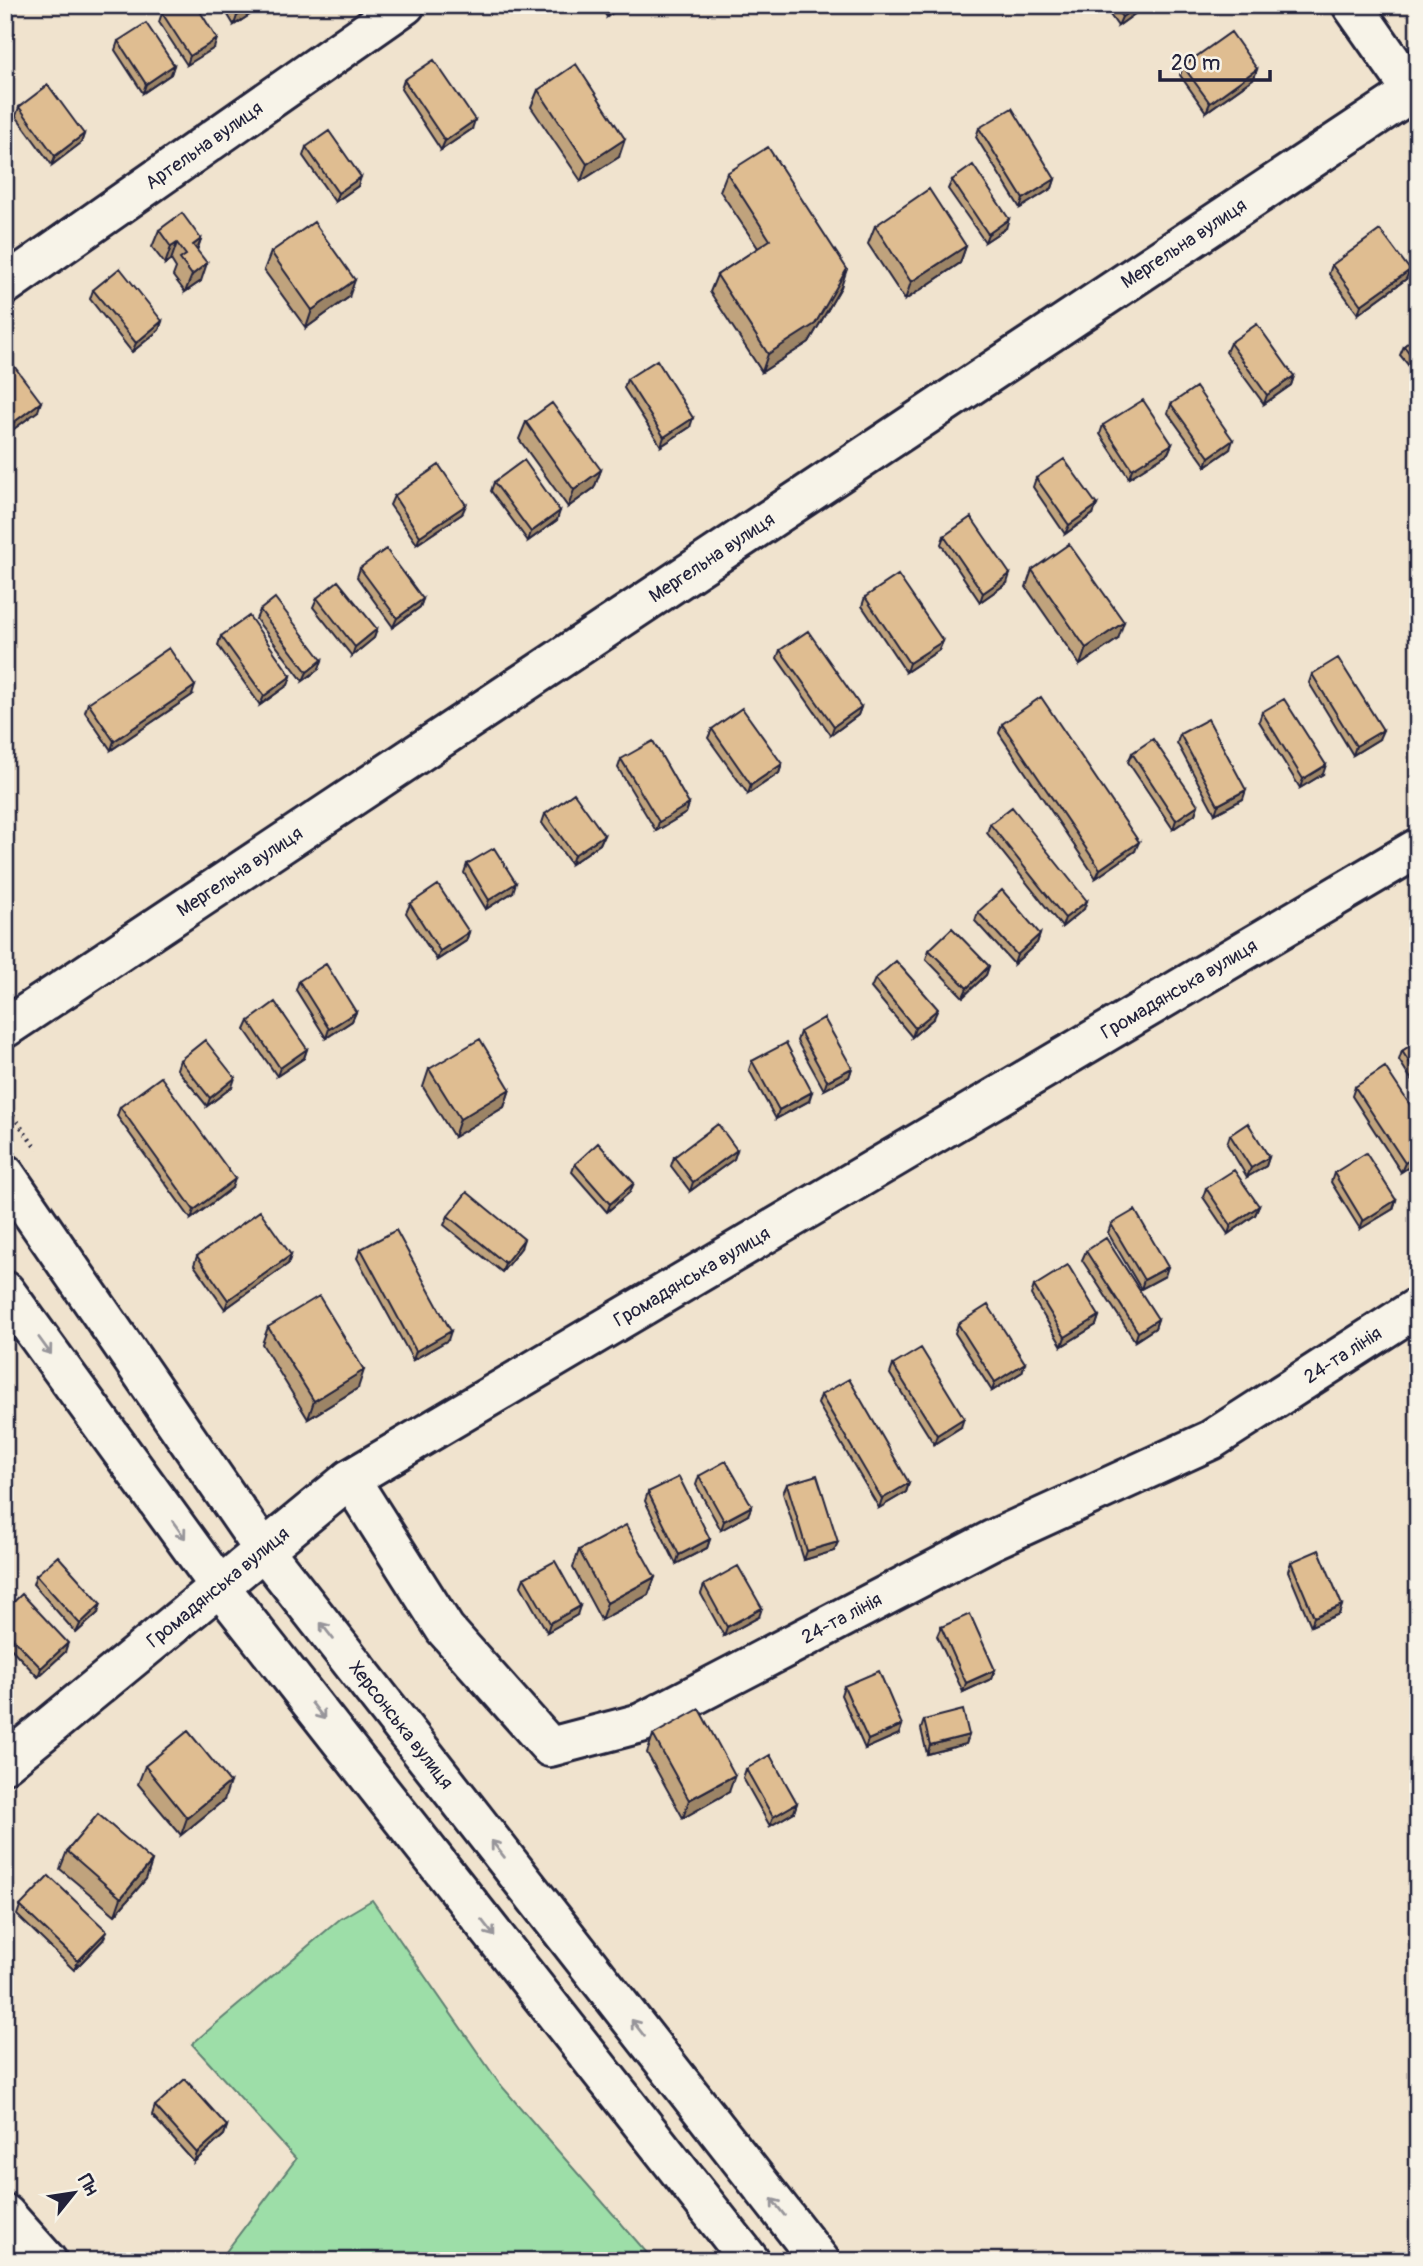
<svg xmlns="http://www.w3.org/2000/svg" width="1423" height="2266" viewBox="0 0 1423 2266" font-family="Pangolin,sans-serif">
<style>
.green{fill:#9ddea8;stroke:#608072;stroke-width:2}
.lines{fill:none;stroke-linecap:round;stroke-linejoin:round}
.minor-casing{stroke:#22223b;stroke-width:44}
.path{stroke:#22223b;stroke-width:4.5;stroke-dasharray:2 5;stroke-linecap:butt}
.minor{stroke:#f7f3e8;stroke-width:38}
.wall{fill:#c0a37d;stroke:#22223b;stroke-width:2}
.shaded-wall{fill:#9c8466;stroke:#22223b;stroke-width:2}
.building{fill:#dfbd91;stroke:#22223b;stroke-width:2}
.oneway{stroke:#97959a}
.labels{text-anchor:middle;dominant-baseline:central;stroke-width:5;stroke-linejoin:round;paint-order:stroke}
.street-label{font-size:19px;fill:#22223b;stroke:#f7f3e8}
</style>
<rect width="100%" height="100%" fill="#f0e3ce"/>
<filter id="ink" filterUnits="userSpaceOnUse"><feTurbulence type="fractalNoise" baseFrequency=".0143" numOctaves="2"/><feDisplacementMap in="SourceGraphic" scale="14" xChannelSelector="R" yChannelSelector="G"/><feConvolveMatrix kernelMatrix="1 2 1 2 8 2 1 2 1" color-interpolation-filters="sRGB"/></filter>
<g filter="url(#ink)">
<path class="green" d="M372,1900L499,2083L654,2261H219L296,2159L192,2044L340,1919Z"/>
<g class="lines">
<g class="minor-casing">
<g id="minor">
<path d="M1352,5L1418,99"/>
<path id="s1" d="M5,285L405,5"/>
<path id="s2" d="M5,1028L1418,88"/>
<path id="s3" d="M5,1174L263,1549L820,2261"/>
<path d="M5,1291L220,1587L750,2261"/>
<path id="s4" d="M350,1479L445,1629L550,1747L641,1723L992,1540L1211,1440L1418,1307"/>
<path id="s5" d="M5,1763L350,1479L1418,848"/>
<path d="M5,2214L47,2261"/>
</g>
</g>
<path class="path" d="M5,1104L37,1150"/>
<use href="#minor" class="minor"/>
</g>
<path class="wall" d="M222,5H265L234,25Z
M599,5H623L607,17Z
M1103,5H1147L1118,26Z
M162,13L214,48L187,65L159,22Z
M118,41L174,65L171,74L143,93L115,50Z
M1183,66L1257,69L1254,78L1206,112L1180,75Z
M404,80L472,129L441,150L401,89Z
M538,90L619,157L581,181L531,107Z
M19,107L84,134L81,143L52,165L16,116Z
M979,128L1055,179L1052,188L1020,208L976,137Z
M306,147L358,186L335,202L303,156Z
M727,173L841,287L809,342L762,372L710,292L717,275L758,248L720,191Z
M952,180L1006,228L985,242L948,189Z
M875,226L966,246L960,263L905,300L868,244Z
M159,230L201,239L197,250L201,281L185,292L173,276L176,268L171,260L165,264L152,247Z
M271,252L349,297L306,328L264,270Z
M1332,265L1406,279L1358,314L1329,274Z
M93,290L162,321L159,330L132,352L90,299Z
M1418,335V377L1400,355L1404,346Z
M1230,343L1294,376L1291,385L1264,404L1226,352Z
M5,354L38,411L7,434L5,432Z
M627,379L690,427L661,446L624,388Z
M1171,404L1230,449L1206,466L1168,413Z
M526,422L601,470L594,488L568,507L519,439Z
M1103,425L1172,444L1168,453L1129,478L1100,434Z
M1036,478L1093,514L1065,534L1033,487Z
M494,482L557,520L528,541L491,491Z
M394,496L462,514L417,544L390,505Z
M944,536L1007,583L980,602L941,544Z
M360,568L423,599L420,607L393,627L357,577Z
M1032,570L1118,639L1080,665L1026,587Z
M865,597L943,641L939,650L906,672L862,606Z
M317,598L377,629L374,638L352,656L313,607Z
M260,610L322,660L319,669L303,681L256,619Z
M221,636L291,676L288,685L260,705L218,645Z
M780,650L861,707L858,715L831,735L777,658Z
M1312,674L1379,739L1353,755L1309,683Z
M192,695L111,750L85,712L88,703Z
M1262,712L1323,774L1300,788L1259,721Z
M1002,724L1135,851L1096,878L999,733Z
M712,729L782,764L779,773L748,794L708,738Z
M1180,734L1243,799L1215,814L1177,743Z
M1132,753L1198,805L1195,814L1173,829L1128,762Z
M621,759L689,804L686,813L656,831L618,768Z
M545,814L604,835L600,844L571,864L542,823Z
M990,824L1084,909L1062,927L987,833Z
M467,864L513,892L486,909L464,873Z
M410,904L469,932L466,941L437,960L406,913Z
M978,912L1040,934L1037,943L1014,964L975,921Z
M929,950L989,966L986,975L963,997L926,959Z
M875,979L934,1018L912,1037L871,988Z
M299,981L356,1012L352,1021L326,1038L296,990Z
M249,1021L307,1049L304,1058L277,1076L245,1030Z
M800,1032L852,1068L849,1077L824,1090L797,1041Z
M1418,1041V1090L1399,1060L1402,1051Z
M180,1060L232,1087L207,1106L177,1069Z
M752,1061L809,1101L776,1119L749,1070Z
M429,1069L510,1089L504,1107L454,1137L423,1087Z
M1355,1087L1418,1161L1401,1172L1352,1096Z
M120,1107L232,1188L191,1219L117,1116Z
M1230,1135L1269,1157L1266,1166L1247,1177L1227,1144Z
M737,1150L734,1159L690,1191L671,1166L674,1157Z
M575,1164L630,1192L607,1212L572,1172Z
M1334,1173L1396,1200L1393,1209L1360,1229L1331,1182Z
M1206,1188L1259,1206L1255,1215L1228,1234L1203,1197Z
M448,1216L521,1248L502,1272L444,1225Z
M1111,1224L1165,1276L1141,1289L1108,1233Z
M361,1249L448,1340L413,1360L357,1258Z
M1086,1251L1158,1319L1155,1328L1135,1341L1082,1260Z
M291,1255L288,1264L225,1309L194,1265L197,1256Z
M1034,1286L1099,1316L1096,1325L1062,1346L1031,1295Z
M958,1324L1025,1363L1022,1372L992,1391L955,1333Z
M268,1327L358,1388L308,1419L262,1344Z
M893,1365L961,1427L934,1444L890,1374Z
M821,1395L909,1483L906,1492L879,1508L818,1404Z
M699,1476L748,1515L721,1530L696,1485Z
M787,1484L834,1551L804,1560L783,1493Z
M648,1492L710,1539L707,1548L676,1564L645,1501Z
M579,1550L655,1577L648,1595L601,1620L573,1568Z
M1291,1562L1342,1605L1339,1614L1311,1626L1288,1571Z
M36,1575L98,1613L76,1633L33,1584Z
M524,1578L577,1615L547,1632L521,1586Z
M704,1585L759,1617L724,1636L701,1594Z
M5,1610L65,1652L38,1677L5,1642Z
M941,1627L991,1679L963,1692L937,1636Z
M844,1686L902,1725L899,1734L865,1749L841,1695Z
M924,1720L969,1735L966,1744L927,1754L921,1729Z
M653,1735L729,1792L683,1818L647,1753Z
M145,1766L224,1800L181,1835L138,1784Z
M746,1769L797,1803L794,1812L770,1826L743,1778Z
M67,1851L152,1861L146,1879L115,1915L60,1869Z
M20,1906L103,1940L74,1970L17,1915Z
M155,2106L227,2126L224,2135L194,2162L152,2115Z"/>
<path class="shaded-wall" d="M254,5H265L234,25L237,16Z
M614,5H623L607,17L610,8Z
M1138,5H1147L1118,26L1122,17Z
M217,39L214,48L187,65L190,56Z
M174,65L171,74L143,93L146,84Z
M1257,69L1254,78L1206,112L1210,103Z
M475,120L472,129L441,150L445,141Z
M84,134L81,143L52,165L55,156Z
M625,139L619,157L581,181L587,164Z
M361,177L358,186L335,202L338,193Z
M1055,179L1052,188L1020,208L1023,199Z
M1009,219L1006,228L985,242L988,234Z
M201,239L195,256L193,245Z
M177,243L171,260L165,264L171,247Z
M966,246L960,263L905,300L911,282Z
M207,263L201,281L185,292L192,275Z
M847,269L841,287L809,342L762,372L768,354Z
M1410,270L1406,279L1358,314L1361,305Z
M355,280L349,297L306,328L312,310Z
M162,321L159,330L132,352L136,343Z
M1294,376L1291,385L1264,404L1267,395Z
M41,402L38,411L7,434L10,425Z
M693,418L690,427L661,446L664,437Z
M1233,440L1230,449L1206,466L1209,457Z
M1172,444L1168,453L1129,478L1132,469Z
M601,470L594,488L568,507L574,490Z
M466,505L462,514L417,544L420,536Z
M1097,505L1093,514L1065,534L1069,525Z
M560,511L557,520L528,541L531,532Z
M1010,574L1007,583L980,602L983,593Z
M423,599L420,607L393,627L397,618Z
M1124,622L1118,639L1080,665L1086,648Z
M377,629L374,638L352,656L355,647Z
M943,641L939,650L906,672L909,663Z
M322,660L319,669L303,681L307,672Z
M291,676L288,685L260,705L264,696Z
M195,686L192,695L111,750L114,741Z
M861,707L858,715L831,735L834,726Z
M1383,730L1379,739L1353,755L1356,746Z
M782,764L779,773L748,794L751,785Z
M1326,765L1323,774L1300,788L1303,779Z
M1246,790L1243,799L1215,814L1218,805Z
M689,804L686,813L656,831L659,822Z
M1198,805L1195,814L1173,829L1176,820Z
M604,835L600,844L571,864L574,855Z
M1139,842L1135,851L1096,878L1100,869Z
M516,883L513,892L486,909L489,900Z
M1087,901L1084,909L1062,927L1065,918Z
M469,932L466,941L437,960L440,951Z
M1040,934L1037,943L1014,964L1017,955Z
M989,966L986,975L963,997L967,988Z
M938,1009L934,1018L912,1037L915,1028Z
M356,1012L352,1021L326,1038L329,1029Z
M307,1049L304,1058L277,1076L280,1068Z
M852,1068L849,1077L824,1090L827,1081Z
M235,1078L232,1087L207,1106L210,1098Z
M510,1089L504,1107L454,1137L460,1119Z
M812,1092L809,1101L776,1119L779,1110Z
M737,1150L734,1159L690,1191L693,1182Z
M1418,1154V1161L1401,1172L1405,1163Z
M1269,1157L1266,1166L1247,1177L1251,1168Z
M235,1179L232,1188L191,1219L194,1210Z
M634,1183L630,1192L607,1212L610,1204Z
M1396,1200L1393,1209L1360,1229L1363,1221Z
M1259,1206L1255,1215L1228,1234L1231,1225Z
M524,1239L521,1248L502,1272L505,1263Z
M291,1255L288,1264L225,1309L228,1300Z
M1168,1267L1165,1276L1141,1289L1144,1280Z
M1099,1316L1096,1325L1062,1346L1065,1337Z
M1158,1319L1155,1328L1135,1341L1138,1332Z
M451,1331L448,1340L413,1360L416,1351Z
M1025,1363L1022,1372L992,1391L995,1382Z
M364,1370L358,1388L308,1419L314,1401Z
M964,1418L961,1427L934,1444L937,1435Z
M909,1483L906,1492L879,1508L882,1499Z
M752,1506L748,1515L721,1530L724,1521Z
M710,1539L707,1548L676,1564L679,1555Z
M838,1542L834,1551L804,1560L807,1551Z
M655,1577L648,1595L601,1620L607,1603Z
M101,1604L98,1613L76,1633L80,1624Z
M1342,1605L1339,1614L1311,1626L1314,1617Z
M580,1606L577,1615L547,1632L550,1623Z
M762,1608L759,1617L724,1636L727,1627Z
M68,1643L65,1652L38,1677L41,1668Z
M995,1670L991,1679L963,1692L966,1683Z
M902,1725L899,1734L865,1749L868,1740Z
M969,1735L966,1744L927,1754L930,1745Z
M735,1775L729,1792L683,1818L689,1800Z
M230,1782L224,1800L181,1835L187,1818Z
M797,1803L794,1812L770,1826L773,1817Z
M152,1861L146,1879L115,1915L121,1898Z
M107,1931L103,1940L74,1970L78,1961Z
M227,2126L224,2135L194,2162L197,2153Z"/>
<path class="building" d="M174,5H196L217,39L190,56L162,13Z
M231,5H254L237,16Z
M1113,5H1138L1122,17Z
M146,23L174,65L146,84L118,41Z
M1231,32L1257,69L1210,103L1183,66Z
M434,60L475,120L445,141L404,80Z
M576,64L625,139L587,164L538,90Z
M48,85L84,134L55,156L19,107Z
M1012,108L1055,179L1023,199L979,128Z
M329,131L361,177L338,193L306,147Z
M768,147L847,269L815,324L768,354L717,275L770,240L727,173Z
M973,165L1009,219L988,234L952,180Z
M929,189L966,246L911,282L875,226Z
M182,213L201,239L193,245L207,263L192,275L180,259L186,255L177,243L171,247L159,230Z
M314,222L355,280L312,310L271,252Z
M1380,230L1410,270L1361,305L1332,265Z
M120,268L162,321L136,343L93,290Z
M1257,324L1294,376L1267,395L1230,343Z
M1418,335V364L1404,346Z
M5,354L41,402L10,425L5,418Z
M657,360L693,418L664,437L627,379Z
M1196,387L1233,440L1209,457L1171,404Z
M1143,400L1172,444L1132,469L1103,425Z
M552,403L601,470L574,490L526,422Z
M1064,459L1097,505L1069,525L1036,478Z
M524,460L560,511L531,532L494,482Z
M439,465L466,505L420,536L394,496Z
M971,517L1010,574L983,593L944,536Z
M1069,544L1124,622L1086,648L1032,570Z
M386,549L423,599L397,618L360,568Z
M898,575L943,641L909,663L865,597Z
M338,581L377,629L355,647L317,598Z
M275,598L322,660L307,672L260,610Z
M249,616L291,676L264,696L221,636Z
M808,631L861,707L834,726L780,650Z
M169,648L195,686L114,741L88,703Z
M1338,658L1383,730L1356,746L1312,674Z
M1041,697L1139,842L1100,869L1002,724Z
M1284,699L1326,765L1303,779L1262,712Z
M742,708L782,764L751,785L712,729Z
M1208,719L1246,790L1218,805L1180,734Z
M1153,739L1198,805L1176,820L1132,753Z
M653,741L689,804L659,822L621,759Z
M574,793L604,835L574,855L545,814Z
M1012,807L1087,901L1065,918L990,824Z
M494,848L516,883L489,900L467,864Z
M438,885L469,932L440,951L410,904Z
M1002,890L1040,934L1017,955L978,912Z
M952,928L989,966L967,988L929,950Z
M896,961L938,1009L915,1028L875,979Z
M326,964L356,1012L329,1029L299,981Z
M275,1002L307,1049L280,1068L249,1021Z
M824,1018L852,1068L827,1081L800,1032Z
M480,1039L510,1089L460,1119L429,1069Z
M205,1040L235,1078L210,1098L180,1060Z
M1418,1041V1075L1402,1051Z
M786,1043L812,1092L779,1110L752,1061Z
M1385,1067L1418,1117V1154L1405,1163L1355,1087Z
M161,1077L235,1179L194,1210L120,1107Z
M1248,1123L1269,1157L1251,1168L1230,1135Z
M718,1124L737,1150L693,1182L674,1157Z
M598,1143L634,1183L610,1204L575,1164Z
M1366,1153L1396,1200L1363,1221L1334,1173Z
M1234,1170L1259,1206L1231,1225L1206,1188Z
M467,1192L524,1239L505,1263L448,1216Z
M1135,1210L1168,1267L1144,1280L1111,1224Z
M260,1211L291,1255L228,1300L197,1256Z
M396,1230L451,1331L416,1351L361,1249Z
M1106,1238L1158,1319L1138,1332L1086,1251Z
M1068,1265L1099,1316L1065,1337L1034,1286Z
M319,1296L364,1370L314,1401L268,1327Z
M988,1305L1025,1363L995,1382L958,1324Z
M921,1348L964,1418L937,1435L893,1365Z
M849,1379L909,1483L882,1499L821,1395Z
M726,1461L752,1506L724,1521L699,1476Z
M817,1475L838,1542L807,1551L787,1484Z
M679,1477L710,1539L679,1555L648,1492Z
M626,1525L655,1577L607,1603L579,1550Z
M1319,1550L1342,1605L1314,1617L1291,1562Z
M58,1556L101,1604L80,1624L36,1575Z
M555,1561L580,1606L550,1623L524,1578Z
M738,1566L762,1608L727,1627L704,1585Z
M22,1594L68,1643L41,1668L5,1630V1610Z
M970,1614L995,1670L966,1683L941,1627Z
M879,1671L902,1725L868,1740L844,1686Z
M699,1709L735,1775L689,1800L653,1735Z
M963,1710L969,1735L930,1745L924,1720Z
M188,1731L230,1782L187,1818L145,1766Z
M770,1755L797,1803L773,1817L746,1769Z
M98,1814L152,1861L121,1898L67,1851Z
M49,1876L107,1931L78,1961L20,1906Z
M185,2079L227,2126L197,2153L155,2106Z"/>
<defs><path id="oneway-shaft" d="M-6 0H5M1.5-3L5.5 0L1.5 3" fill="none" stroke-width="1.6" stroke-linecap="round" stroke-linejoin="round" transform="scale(1.75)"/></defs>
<g class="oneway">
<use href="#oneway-shaft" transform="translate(45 1346) rotate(54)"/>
<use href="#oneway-shaft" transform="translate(179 1530) rotate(54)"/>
<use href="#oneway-shaft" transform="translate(327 1631) rotate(-128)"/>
<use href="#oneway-shaft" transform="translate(318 1711) rotate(52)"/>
<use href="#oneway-shaft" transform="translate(498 1849) rotate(-128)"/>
<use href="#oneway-shaft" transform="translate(488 1928) rotate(52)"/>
<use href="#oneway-shaft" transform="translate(638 2028) rotate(-128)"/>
<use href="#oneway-shaft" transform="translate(778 2207) rotate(-128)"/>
</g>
</g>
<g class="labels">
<g class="street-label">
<text stroke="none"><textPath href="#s1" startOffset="243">Артельна вулиця</textPath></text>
<text stroke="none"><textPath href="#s2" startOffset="1416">Мергельна вулиця</textPath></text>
<text stroke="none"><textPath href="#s2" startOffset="849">Мергельна вулиця</textPath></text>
<text stroke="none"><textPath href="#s2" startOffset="282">Мергельна вулиця</textPath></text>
<text stroke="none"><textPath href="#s5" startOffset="1410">Громадянська вулиця</textPath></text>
<text stroke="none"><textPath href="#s5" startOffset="844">Громадянська вулиця</textPath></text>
<text stroke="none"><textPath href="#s4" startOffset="1223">24-та лінія</textPath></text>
<text stroke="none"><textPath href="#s5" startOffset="276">Громадянська вулиця</textPath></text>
<text stroke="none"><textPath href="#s4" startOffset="656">24-та лінія</textPath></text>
<text stroke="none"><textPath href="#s3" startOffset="679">Херсонська вулиця</textPath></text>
</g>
</g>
<rect width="1423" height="2266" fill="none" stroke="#f7f3e8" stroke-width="28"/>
<rect x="14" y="14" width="1395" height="2238" fill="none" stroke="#22223b" stroke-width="2.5" filter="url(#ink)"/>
<g transform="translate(74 2193) rotate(60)" stroke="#f7f3e8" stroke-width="5" paint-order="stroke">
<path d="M0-5L12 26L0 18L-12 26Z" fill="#22223b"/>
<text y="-10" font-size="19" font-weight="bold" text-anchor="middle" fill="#22223b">Пн</text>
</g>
<path d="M1160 70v10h110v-10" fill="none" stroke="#22223b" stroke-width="3.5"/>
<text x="1171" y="70" font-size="21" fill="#22223b" stroke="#f7f3e8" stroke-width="5" paint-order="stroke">20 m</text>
</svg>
